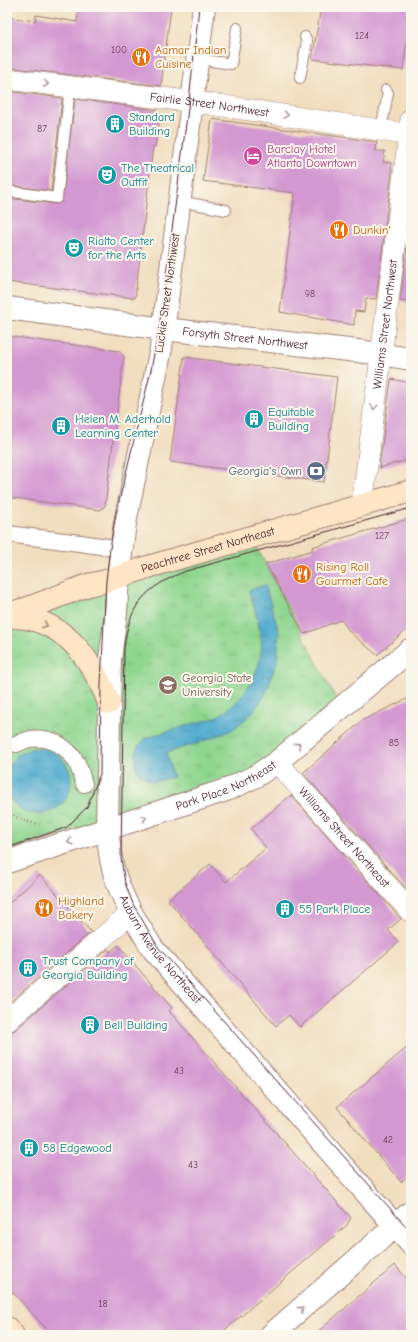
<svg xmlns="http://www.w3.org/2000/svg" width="418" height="1342" viewBox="0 0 418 1342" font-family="'Comic Neue',sans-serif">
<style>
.park{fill:url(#park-tufts);stroke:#6c7a5e}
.water{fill:url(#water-ripples);stroke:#4e667d}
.building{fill:#d398d2}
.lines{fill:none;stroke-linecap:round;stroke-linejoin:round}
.service-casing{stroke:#9e7e75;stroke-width:12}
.pedestrian-casing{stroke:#9e7e75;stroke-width:18}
.minor-casing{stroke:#9e7e75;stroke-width:22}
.tertiary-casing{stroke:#9e7e75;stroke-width:24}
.secondary-casing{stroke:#9e7e75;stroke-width:24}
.path{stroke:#9e7e75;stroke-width:2.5;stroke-dasharray:1 3;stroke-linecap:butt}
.service{stroke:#fff;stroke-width:10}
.pedestrian{stroke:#fff;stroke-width:16}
.minor{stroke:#fff;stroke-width:21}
.tertiary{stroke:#fff;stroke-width:22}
.secondary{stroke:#fde5c5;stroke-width:22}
.tram{stroke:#4a1f2b;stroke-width:1}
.oneway{stroke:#ae9aa0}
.oneway2{stroke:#a48278}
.labels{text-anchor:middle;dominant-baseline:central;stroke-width:4;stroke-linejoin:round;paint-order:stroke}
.number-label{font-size:10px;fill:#6c3d55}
.food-label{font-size:12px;fill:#c56008;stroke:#fbf7ec;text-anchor:start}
.street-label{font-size:12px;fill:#4a1f2b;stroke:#fbf7ec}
.culture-label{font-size:12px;fill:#0d838f;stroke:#fbf7ec;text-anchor:start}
.hotel-label{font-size:12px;fill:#b23c85;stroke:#fbf7ec;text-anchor:start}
.service-label{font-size:12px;fill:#4e5e75;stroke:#fbf7ec;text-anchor:end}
.education-label{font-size:12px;fill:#785e54;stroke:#fbf7ec;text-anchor:start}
</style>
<defs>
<pattern id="park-tufts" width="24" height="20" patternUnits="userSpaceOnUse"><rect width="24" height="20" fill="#8fd690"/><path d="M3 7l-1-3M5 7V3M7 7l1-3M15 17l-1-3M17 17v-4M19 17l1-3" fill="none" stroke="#7db77c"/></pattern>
<pattern id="water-ripples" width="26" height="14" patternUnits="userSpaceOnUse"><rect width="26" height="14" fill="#51accf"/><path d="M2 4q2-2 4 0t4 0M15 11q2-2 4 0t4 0" fill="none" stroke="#458ba8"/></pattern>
</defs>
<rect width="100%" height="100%" fill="#fbf7ec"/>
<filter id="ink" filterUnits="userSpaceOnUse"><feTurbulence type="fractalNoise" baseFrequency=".025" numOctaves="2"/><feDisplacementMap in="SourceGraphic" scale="8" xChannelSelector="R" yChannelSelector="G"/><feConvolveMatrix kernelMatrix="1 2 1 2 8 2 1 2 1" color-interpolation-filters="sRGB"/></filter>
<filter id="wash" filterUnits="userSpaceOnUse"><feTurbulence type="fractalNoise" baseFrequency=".012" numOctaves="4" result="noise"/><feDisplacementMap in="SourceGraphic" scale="16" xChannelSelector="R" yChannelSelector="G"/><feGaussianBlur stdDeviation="0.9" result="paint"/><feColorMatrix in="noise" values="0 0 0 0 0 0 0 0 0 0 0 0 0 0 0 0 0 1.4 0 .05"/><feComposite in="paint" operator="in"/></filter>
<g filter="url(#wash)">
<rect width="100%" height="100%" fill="#f1debf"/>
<path class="park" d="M255,544L344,714L245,779L7,851V628L122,583Z"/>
<path class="water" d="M265,585L279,632L277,661L265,695L251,714L232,730L198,743L166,753L173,777L153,782L139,773L136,768V753L138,746L146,738C161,733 177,729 192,724C200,722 209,720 216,717C244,702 265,669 261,637C259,621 253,605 249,590Z
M5 781a33 33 0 1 1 66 0a33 33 0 1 1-66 0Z"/>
<g id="blocks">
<path class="building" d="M79,7H171L161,86L7,67V17L35,21L36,15L77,22Z
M321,7H411L403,70L312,59Z
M7,91L62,98L51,191L7,185Z
M75,99L157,110V112L160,113L155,147L153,146L135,298L7,282V198L56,204L62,202Z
M212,119L377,142L376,151H385L383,162L392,163L391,170H392L376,299L366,298L364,312L355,311L354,325L280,312L295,193L203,181Z
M411,215V303L400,301Z
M7,336L119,351L124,356L105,506L100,510L7,497Z
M184,357L337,377L324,482L170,462Z
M391,379L411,383V459L379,468Z
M411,518V626L377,655L350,632L341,620L304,634L266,564L313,550L312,547Z
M411,697V894L303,773L363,720Z
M291,795L401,919L388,930L399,942L300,1027L289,1015L276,1026L168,900L210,864L226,882L266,848L251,829Z
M40,875L91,932L7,1005V905Z
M118,945L172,1008L169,1011L351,1218L347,1225L219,1335H52L7,1286V1033L15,1030L108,949L110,952Z
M411,1044V1173L401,1182L337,1107Z
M395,1265L411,1284V1335H314Z"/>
</g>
</g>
<g filter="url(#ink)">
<use href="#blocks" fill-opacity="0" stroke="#9e7e75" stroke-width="1"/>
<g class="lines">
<g class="service-casing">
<path id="service" d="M198,59L231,64L237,28
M300,78L307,41L305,37
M381,130L388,93L386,90
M7,191L57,198L69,97
M179,201L226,210"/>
</g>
<g class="pedestrian-casing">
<path id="pedestrian" d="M7,534L80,543L121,549
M16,744C21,742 26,740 31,739C51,736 68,747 77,763C80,770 82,777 84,784"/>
</g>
<g class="minor-casing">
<g id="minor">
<path id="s1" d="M7,79L211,104L411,135"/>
<path id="s2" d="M362,506L411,119"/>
<path id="s3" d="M277,762L411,912"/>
<path d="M7,1021L131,913"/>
</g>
</g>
<g class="tertiary-casing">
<g id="tertiary">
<path id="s4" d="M204,7L161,348L125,523L118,577L116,612L110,659L107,829C109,843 110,859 114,872C122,900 138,925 153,949L411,1244"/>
<path id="s5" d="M7,308L164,329L366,352L411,359"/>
<path id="s6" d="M7,862L229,789L256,776L277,762L411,649"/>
<path d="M271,1335L411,1212"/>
</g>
</g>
<g class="secondary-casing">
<g id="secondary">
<path id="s7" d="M7,614L28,608L88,585L106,581L151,566L411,491"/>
<path d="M7,617C62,615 91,657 109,703"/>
<path d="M7,1328L13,1335"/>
</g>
</g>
<path class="path" d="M7,810C17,819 26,822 40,824"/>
<use href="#service" class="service"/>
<use href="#pedestrian" class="pedestrian"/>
<use href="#minor" class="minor"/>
<use href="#tertiary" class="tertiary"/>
<use href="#secondary" class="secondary"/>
<path class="tram" d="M411,508L186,571C146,587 129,604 124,648L121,859L125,883L133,904L158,947L411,1232
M7,848L67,827L87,807L100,774L101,683L106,581L110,548L116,514L151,370L159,328L189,101L199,7"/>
</g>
<defs><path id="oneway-chevron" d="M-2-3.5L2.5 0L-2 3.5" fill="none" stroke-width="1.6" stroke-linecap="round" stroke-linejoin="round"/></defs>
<g class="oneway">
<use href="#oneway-chevron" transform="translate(46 84) rotate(8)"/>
<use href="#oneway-chevron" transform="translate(286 115) rotate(9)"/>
<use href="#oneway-chevron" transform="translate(374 407) rotate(97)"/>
<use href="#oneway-chevron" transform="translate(298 745) rotate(-40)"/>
<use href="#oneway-chevron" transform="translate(144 818) rotate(-18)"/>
<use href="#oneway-chevron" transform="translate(70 842) rotate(161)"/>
<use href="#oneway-chevron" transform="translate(301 1309) rotate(-41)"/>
</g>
<use class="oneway2" href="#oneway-chevron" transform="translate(45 625) rotate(23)"/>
</g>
<defs>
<g id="restaurant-disc" transform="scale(1)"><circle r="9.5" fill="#e8710a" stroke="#fbf7ec"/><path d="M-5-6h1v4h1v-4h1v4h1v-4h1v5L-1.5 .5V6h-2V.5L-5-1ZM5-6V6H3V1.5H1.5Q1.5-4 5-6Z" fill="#fff"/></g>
<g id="building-disc" transform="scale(1)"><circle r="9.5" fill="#0f9aa8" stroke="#fbf7ec"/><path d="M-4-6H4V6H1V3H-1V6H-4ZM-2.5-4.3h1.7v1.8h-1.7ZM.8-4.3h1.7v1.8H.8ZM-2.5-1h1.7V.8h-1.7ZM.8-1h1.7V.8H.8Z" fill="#fff"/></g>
<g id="hotel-disc" transform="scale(1)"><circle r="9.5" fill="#d1479c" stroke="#fbf7ec"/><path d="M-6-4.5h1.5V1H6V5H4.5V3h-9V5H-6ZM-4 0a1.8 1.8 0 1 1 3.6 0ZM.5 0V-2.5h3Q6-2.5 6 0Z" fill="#fff"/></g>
<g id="theatre-disc" transform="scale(1)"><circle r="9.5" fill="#0f9aa8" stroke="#fbf7ec"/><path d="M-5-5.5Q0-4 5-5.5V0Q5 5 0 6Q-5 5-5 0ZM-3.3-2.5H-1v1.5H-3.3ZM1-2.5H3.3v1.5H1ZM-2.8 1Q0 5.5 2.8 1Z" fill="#fff"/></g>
<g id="bank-disc" transform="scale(1)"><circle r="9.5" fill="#5c6f8a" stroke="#fbf7ec"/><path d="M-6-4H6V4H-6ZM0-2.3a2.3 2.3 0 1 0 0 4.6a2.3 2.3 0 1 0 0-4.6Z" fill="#fff"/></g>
<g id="university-disc" transform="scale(1)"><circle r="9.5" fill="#8d6e63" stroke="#fbf7ec"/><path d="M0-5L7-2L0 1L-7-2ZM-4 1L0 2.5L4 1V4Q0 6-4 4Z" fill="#fff"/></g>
</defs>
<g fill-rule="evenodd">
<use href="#restaurant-disc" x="141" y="57"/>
<use href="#building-disc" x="115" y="124"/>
<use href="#hotel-disc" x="253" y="156"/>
<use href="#theatre-disc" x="107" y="175"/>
<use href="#restaurant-disc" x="339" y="230"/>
<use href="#theatre-disc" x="74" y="248"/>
<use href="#building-disc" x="254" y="419"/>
<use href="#building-disc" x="61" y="426"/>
<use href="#bank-disc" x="316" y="471"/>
<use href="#restaurant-disc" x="302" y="574"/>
<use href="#university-disc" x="168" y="685"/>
<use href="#restaurant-disc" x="44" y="908"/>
<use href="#building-disc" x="285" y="909"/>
<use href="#building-disc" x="28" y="968"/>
<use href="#building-disc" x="90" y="1025"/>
<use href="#building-disc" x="29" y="1148"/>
</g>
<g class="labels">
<g class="number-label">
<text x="362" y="36">124</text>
<text x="119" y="50">100</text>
<text x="42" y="129">87</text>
<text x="310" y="294">98</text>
<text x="382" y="536">127</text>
<text x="394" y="743">85</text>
<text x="179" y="1071">43</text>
<text x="388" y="1140">42</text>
<text x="193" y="1165">43</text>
<text x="103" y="1304">18</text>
</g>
<g class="food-label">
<text x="155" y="50">Aamar Indian<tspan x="155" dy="14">Cuisine</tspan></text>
<text x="353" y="230">Dunkin'</text>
<text x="316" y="567">Rising Roll<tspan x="316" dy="14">Gourmet Cafe</tspan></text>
<text x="58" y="901">Highland<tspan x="58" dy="14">Bakery</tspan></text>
</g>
<g class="street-label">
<text stroke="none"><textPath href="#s1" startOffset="204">Fairlie Street Northwest</textPath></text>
<text transform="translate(167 293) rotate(-82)">Luckie Street Northwest</text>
<text stroke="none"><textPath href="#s2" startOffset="183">Williams Street Northwest</textPath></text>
<text stroke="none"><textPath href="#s5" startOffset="240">Forsyth Street Northwest</textPath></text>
<text stroke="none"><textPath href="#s7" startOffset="211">Peachtree Street Northeast</textPath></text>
<text stroke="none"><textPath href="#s6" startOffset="232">Park Place Northeast</textPath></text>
<text stroke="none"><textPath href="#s3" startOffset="101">Williams Street Northeast</textPath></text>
<text stroke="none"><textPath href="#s4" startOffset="964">Auburn Avenue Northeast</textPath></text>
</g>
<g class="culture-label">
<text x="129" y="117">Standard<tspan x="129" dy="14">Building</tspan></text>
<text x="121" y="168">The Theatrical<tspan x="121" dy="14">Outfit</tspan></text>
<text x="88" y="241">Rialto Center<tspan x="88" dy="14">for the Arts</tspan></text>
<text x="268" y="412">Equitable<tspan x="268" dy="14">Building</tspan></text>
<text x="75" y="419">Helen M. Aderhold<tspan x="75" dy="14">Learning Center</tspan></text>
<text x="299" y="909">55 Park Place</text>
<text x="42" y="961">Trust Company of<tspan x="42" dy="14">Georgia Building</tspan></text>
<text x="104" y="1025">Bell Building</text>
<text x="43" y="1148">58 Edgewood</text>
</g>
<g class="hotel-label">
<text x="267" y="149">Barclay Hotel<tspan x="267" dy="14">Atlanta Downtown</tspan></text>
</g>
<g class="service-label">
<text x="302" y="471">Georgia's Own</text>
</g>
<g class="education-label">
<text x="182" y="678">Georgia State<tspan x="182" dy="14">University</tspan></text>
</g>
</g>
<rect width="418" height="1342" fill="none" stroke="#fbf7ec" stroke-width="24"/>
</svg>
